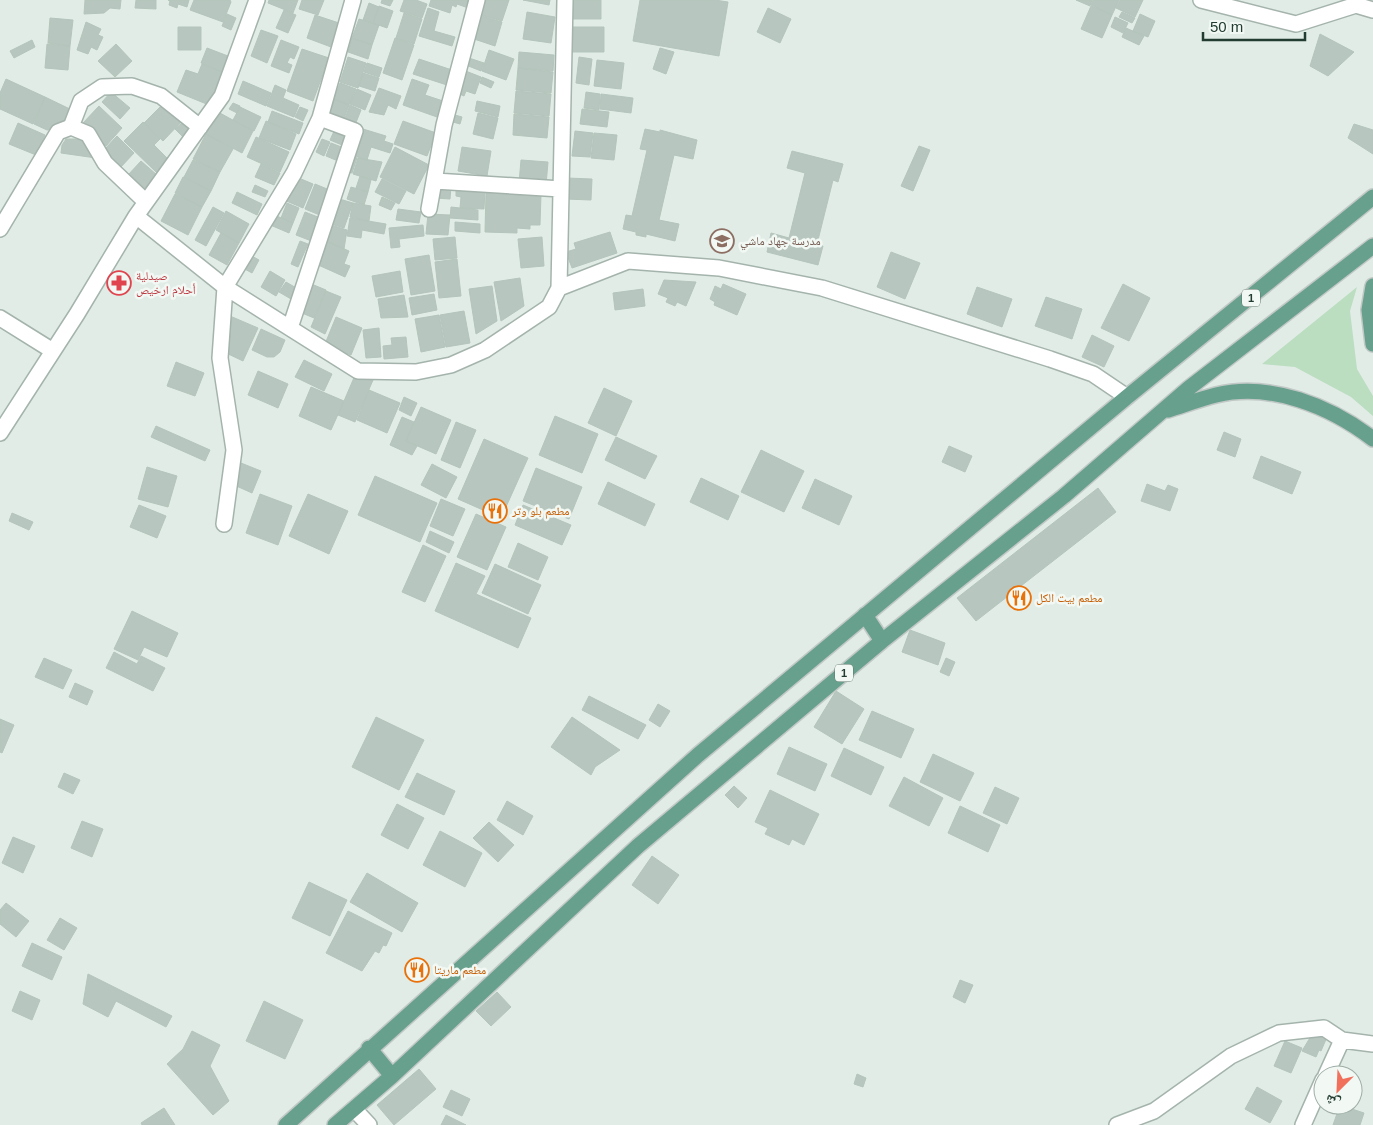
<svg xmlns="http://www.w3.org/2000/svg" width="1373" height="1125" viewBox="0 0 1373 1125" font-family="Arial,'Noto Naskh Arabic',sans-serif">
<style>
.green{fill:#bbddc0}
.building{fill:#b7c6bf;stroke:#b4c5bc}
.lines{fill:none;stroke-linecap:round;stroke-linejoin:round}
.minor-casing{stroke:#a4b4ac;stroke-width:18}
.major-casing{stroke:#c1c8c6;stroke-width:18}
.minor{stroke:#fff;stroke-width:15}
.major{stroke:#67a08c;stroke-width:15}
.labels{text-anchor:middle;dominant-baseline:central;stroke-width:5;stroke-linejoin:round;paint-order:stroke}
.shield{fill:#f2f8f4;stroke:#60746c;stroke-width:1}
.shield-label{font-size:11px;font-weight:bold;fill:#223c32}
.education-label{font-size:12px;fill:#785e54;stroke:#f2f8f4;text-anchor:start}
.health-label{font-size:12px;fill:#be3a42;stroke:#f2f8f4;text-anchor:start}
.food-label{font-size:12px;fill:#c56008;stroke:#f2f8f4;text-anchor:start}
</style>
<rect width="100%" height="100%" fill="#e1ece6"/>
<path class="green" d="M1357,287L1350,311L1357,369L1373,396V416L1351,397L1295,367L1262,364Z"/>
<path class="building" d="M85,0H121L120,9L110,8L104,13L84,14Z
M136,0H156V9L135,8Z
M168,0H189L187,7L178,4L177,8L169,5L170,1Z
M194,0H230L231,2L223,22L190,10Z
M269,0H298L293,13L268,3Z
M302,0H324L318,15L299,9Z
M382,0H393L390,6L381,3Z
M404,0H416L427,4L422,18L400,11Z
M431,0H474L471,9L457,4L456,7L452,5L450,13L429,6Z
M482,0H509L502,21L477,14Z
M523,0H550L549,5Z
M572,0H601V19H572Z
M640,0H715L728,2L719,56L633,41Z
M1076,0H1092L1090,6Z
M1093,0H1119L1112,15L1091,5Z
M1120,0H1143L1135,17L1116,8Z
M369,3L379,7L373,23L363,20Z
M379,6L393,11L387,28L373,23Z
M1091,6L1112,15L1102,38L1081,29Z
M428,8L439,12L434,31L455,37L452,46L419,36Z
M768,8L791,19L780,43L757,32Z
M284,10L296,15L288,33L276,28Z
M527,12L555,17L551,43L523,39Z
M1122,12L1135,18L1132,23L1119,17Z
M404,13L422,19L414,44L396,38Z
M227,14L236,18L231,30L222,26Z
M1140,14L1155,21L1148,37L1133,31Z
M315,15L339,23L331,47L307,38Z
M478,15L502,22L495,46L471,38Z
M1115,17L1128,23L1123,33L1111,27Z
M50,18L73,20L70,46L48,43Z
M359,19L379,25L372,45L352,38Z
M86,22L101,29L98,35L103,37L97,50L91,47L88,54L77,50Z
M178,27H201V50H178Z
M573,27H604V52H572Z
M1126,28L1144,36L1139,45L1122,37Z
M261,30L278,36L267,63L251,56Z
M1320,34L1354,52L1328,76L1310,66Z
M352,38L372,45L368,59L348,52Z
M395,38L414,45L402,80L383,73Z
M32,40L35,47L14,58L10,51Z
M281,40L299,47L294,59L290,57L287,63L292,65L289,73L271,66Z
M47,44L70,46L68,70L45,68Z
M116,44L132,61L115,77L98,61Z
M207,48L228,56L222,72L201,63Z
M660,48L674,52L666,74L653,69Z
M302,49L329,58L313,101L287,91Z
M489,50L514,59L506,80L482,71Z
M519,52L554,55L553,71L518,68Z
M348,57L366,63L358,88L340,82Z
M579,57L592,59L589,85L576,83Z
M469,58L484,63L481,71L466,65Z
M419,59L455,71L450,86L413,74Z
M597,60L624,63L621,89L594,86Z
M367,63L382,68L379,77L364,72Z
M202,64L222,72L209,105L177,92L186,70L198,74Z
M518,68L553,72L551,93L516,90Z
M463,70L481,77L475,94L466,91L464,96L455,92Z
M363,73L379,78L375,91L359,86Z
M482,77L494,82L491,88L480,83Z
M6,79L45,97L33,124L0,109V93Z
M412,79L429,85L425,95L443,101L437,117L403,105Z
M243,81L271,93L266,106L238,94Z
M340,83L356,89L349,105L334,99Z
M275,85L286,90L283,98L299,105L294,117L267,106Z
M379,88L401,96L396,109L388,105L384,115L369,112Z
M357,89L371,95L365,110L350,104Z
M516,91L551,94L549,116L514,113Z
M111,92L130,108L120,119L102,102Z
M586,92L600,94L599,110L584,108Z
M601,94L633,98L631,113L600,109Z
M45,97L72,110L64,128L47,130L34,124Z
M334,99L349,105L343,121L328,115Z
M477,101L500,106L498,117L475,111Z
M165,102L183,120L163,141L144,123Z
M233,103L240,106L237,113L229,109Z
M350,105L361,110L355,125L344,121Z
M99,106L122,128L106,146L83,123Z
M240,107L261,117L254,131L233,120Z
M300,107L308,110L303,121L295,117Z
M582,109L609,112L607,127L580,124Z
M272,111L303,123L299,134L268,122Z
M218,112L253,131L242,153L206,134Z
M448,113L462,117L460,124L446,120Z
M478,113L498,118L493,139L473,134Z
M514,114L549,117L547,138L513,135Z
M184,121L194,130L185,139L175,129Z
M266,121L296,134L290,150L259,138Z
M403,121L436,133L427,156L394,144Z
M143,122L160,139L154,145L169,160L157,173L124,141Z
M18,123L45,135L36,155L9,144Z
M1354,124L1373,130V154L1348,138Z
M336,127L348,132L342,145L330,140Z
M363,129L386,136L384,141L393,144L390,153L371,147L367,160L354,156Z
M645,129L660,132V130L697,140L693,159L674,155L659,220L679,224L675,241L646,234V237L636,235V232L623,229L626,215L632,216L647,150L640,149Z
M575,131L593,133L590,157L572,156Z
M594,133L617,135L614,160L591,158Z
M206,134L233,149L220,172L193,159Z
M117,136L134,153L120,168L102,152Z
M256,137L289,152L280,172L247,157Z
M66,139H86L96,158L61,153L62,145Z
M322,139L330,142L324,156L316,152Z
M331,143L344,148L338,161L326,156Z
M919,146L930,150L913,191L901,186Z
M395,147L429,165L414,194L380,177Z
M462,147L491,151L487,176L458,171Z
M792,151L843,164L838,182L833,180L817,244L823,246L818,265L767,252L771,233L789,238L805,173L787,168Z
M349,155L357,158L352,173L344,171Z
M358,158L382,162L376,181L353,174Z
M193,160L220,172L211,191L184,177Z
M521,160L548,162L546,185L519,183Z
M141,161L157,175L144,190L128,175Z
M261,164L280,173L274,185L255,177Z
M294,176L313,184L303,208L284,200Z
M360,176L371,180L368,192L356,188Z
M183,177L211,191L202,207L175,193Z
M567,178L592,179L591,200L566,199Z
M382,179L406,191L399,204L375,192Z
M315,184L332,191L322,216L305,209Z
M255,185L268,191L265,197L252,192Z
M435,186L451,187L450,199L435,198Z
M351,187L368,192L364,205L347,199Z
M456,189L485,190L484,209L460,208L461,197L456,196Z
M237,192L262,204L257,215L232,203Z
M486,192L541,194L540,225H530V229L517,228V233L485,232Z
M175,194L202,207L188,235L161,221Z
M382,197L395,203L391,210L379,205Z
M336,198L353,203L344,228L328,223Z
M287,203L299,208L293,223L281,218Z
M353,203L371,206L369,221L350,217Z
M213,207L224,213L206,246L195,240Z
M451,207L478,210V220L450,218Z
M398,209L421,212L419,223L396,220Z
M226,211L249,224L239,243L216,230Z
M305,212L323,219L314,242L296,235Z
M272,214L293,223L289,233L268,224Z
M428,214L450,215L448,235L426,234Z
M350,218L386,224L384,234L362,230L361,238L347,236Z
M455,222L480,224V233L455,231Z
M328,224L347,230L344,249L326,241Z
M423,225L424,236L399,239L400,247L391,248L389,228Z
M610,232L617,253L572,268L566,252L576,249L574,243Z
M221,233L239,243L227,265L209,255Z
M455,237L457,258L435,260L433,239Z
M542,237L544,266L521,268L518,239Z
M300,241L308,244L298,267L291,264Z
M326,241L349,251L344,264L350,266L345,277L316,264Z
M891,252L920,263L905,299L877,287Z
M250,255L259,260L252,273L243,268Z
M429,255L435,291L411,295L405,259Z
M457,259L461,296L439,298L435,262Z
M270,271L285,280L276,296L261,287Z
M400,271L403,292L376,297L372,276Z
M520,278L524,306L501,321L494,282Z
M664,280L696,282L686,306L677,302L675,306L666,302L668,298L658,294Z
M286,282L298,289L291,299L279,292Z
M309,283L326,290L314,318L297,311Z
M723,284L746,294L737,315L714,305L715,302L710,299L715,286L721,289Z
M1123,284L1150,298L1129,341L1101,328Z
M492,286L497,321L476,334L469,289Z
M977,287L1012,299L1002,327L967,314Z
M643,289L645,306L615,310L613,293Z
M326,291L341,297L325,334L311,327Z
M434,294L437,310L412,315L409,298Z
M404,295L408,317L381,318L378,299Z
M1046,297L1082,309L1072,339L1035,326Z
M464,311L470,343L446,347L440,315Z
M439,315L445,347L421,352L415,319Z
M230,316L258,328L243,361L222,351Z
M336,317L362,328L351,355L325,344Z
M379,328L381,357L366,358L363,330Z
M261,329L285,340L280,352L274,357H267L252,350Z
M1092,335L1114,346L1104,367L1082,357Z
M406,337L408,357L384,359L383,346L392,345L391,338Z
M304,360L332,374L324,391L295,377Z
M176,362L204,373L195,396L167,386Z
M258,371L288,384L278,408L248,395Z
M356,373L373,380L355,422L338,415Z
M311,387L344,401L331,430L299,416Z
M604,388L632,401L616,436L588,423Z
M369,390L400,403L387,433L357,420Z
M404,397L417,403L411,416L399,410Z
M421,407L451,420L436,454L406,441Z
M555,416L598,434L582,473L539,455Z
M402,417L414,422L406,441L417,446L412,455L390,445Z
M456,422L476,430L460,468L441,460Z
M156,426L210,450L205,461L151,437Z
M1224,432L1241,439L1235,457L1217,450Z
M616,437L657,456L645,479L605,460Z
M484,439L528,458L501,518L458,499Z
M949,446L972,456L965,472L942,462Z
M761,450L804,471L784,512L741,492Z
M1261,456L1301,472L1292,494L1253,478Z
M241,463L261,471L252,493L232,484Z
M432,464L457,477L446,498L421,485Z
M147,467L177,476L168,507L138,499Z
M536,468L582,487L569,519L523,501Z
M375,476L437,503L420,542L358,515Z
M701,478L739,496L728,520L690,502Z
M815,479L852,496L839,525L802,508Z
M608,482L655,504L645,526L598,504Z
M1147,484L1165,491L1168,485L1178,489L1170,511L1141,501Z
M1098,488L1116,512L976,621L957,598Z
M260,494L292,506L278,545L246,533Z
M308,494L348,511L329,554L289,536Z
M441,499L465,509L453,536L430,526Z
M139,505L166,516L157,538L130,527Z
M523,505L571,525L562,545L515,525Z
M12,513L33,522L29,530L9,521Z
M476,514L506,527L487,570L457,557Z
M430,531L454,542L449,553L426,542Z
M518,543L548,557L538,580L508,567Z
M423,545L446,556L425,602L402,592Z
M456,563L485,576L476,594L531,618L518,648L435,611Z
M495,564L541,585L528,614L482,593Z
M132,611L178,633L167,657L144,647L138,660L114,649Z
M910,630L945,643L938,665L902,652Z
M114,652L137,664L141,656L165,668L153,691L106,668Z
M44,658L72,670L63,689L35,677Z
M946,658L955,662L949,676L940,672Z
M75,683L93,691L87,705L69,697Z
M836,691L864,709L842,744L814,727Z
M589,696L646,725L638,739L582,710Z
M658,704L670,711L660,727L649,720Z
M872,711L914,729L901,758L859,740Z
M376,717L424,740L399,790L352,767Z
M572,717L620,750L595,767L591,775L551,747Z
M0,719L14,725L2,753L0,752Z
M789,747L827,764L815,791L777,774Z
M844,748L884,767L871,795L831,776Z
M933,754L974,773L960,801L920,782Z
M64,773L80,780L73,794L58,787Z
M417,773L455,791L444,815L405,797Z
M904,777L943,798L929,826L889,806Z
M734,786L747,798L738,808L725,795Z
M995,787L1019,798L1007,824L983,813Z
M770,790L819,814L804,845L792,839L789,845L765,834L768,828L755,822Z
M507,801L533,816L523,835L497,820Z
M397,804L424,818L408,849L381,835Z
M960,806L1000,825L988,852L948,833Z
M82,821L103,829L92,857L71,848Z
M489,822L514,845L498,862L473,838Z
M440,831L482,853L465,887L423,865Z
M13,837L35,846L23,873L2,863Z
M652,856L679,875L658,904L632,885Z
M367,873L418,903L402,932L350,902Z
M309,882L347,900L330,936L292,918Z
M6,903L29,921L16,937L0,924V910Z
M348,911L392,933L386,946L383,945L379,953L375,951L362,971L326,953Z
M60,918L77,928L64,950L47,940Z
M32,943L62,957L52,980L22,966Z
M88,974L172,1016L166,1027L116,1001L108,1017L83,1004Z
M960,980L973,985L965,1003L953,997Z
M20,991L40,1000L32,1020L12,1011Z
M497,992L511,1007L491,1026L476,1011Z
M264,1001L303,1020L285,1059L246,1041Z
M192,1031L220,1045L210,1066L229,1101L213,1115L167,1064L183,1049Z
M1314,1031L1327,1037L1321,1051L1319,1050L1316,1057L1302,1051Z
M1285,1041L1302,1048L1291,1073L1274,1066Z
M419,1069L436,1089L394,1125L377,1105Z
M857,1074L866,1078L863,1087L854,1084Z
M1257,1087L1282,1101L1270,1123L1245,1109Z
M451,1090L470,1099L462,1116L443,1107Z
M1340,1105L1364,1113L1360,1125H1333Z
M164,1108L175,1125H142L141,1123Z
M446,1115L466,1125H441Z"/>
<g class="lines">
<g class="minor-casing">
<path id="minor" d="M1201,0L1296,24L1356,5L1373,10
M71,127L88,134L105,163L146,202
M435,181L561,189
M429,209L444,125L477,0
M136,216L222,96L257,0
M0,229L58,132L71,127L81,101L102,87L132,86L161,96L200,127
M559,288L565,0
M0,318L53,351
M290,328L355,131L320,118
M0,433L77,314L136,216L225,287L358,371L416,372L451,365L485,350L549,307L559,288L628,261L719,268L822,288L1050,359L1093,374L1127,397
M224,524L234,450L220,358L225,287L294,173L320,118L353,0
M1326,1075L1342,1040L1373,1044
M354,1109L369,1125
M1117,1125L1154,1111L1231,1056L1279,1033L1324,1028L1342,1040
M1303,1125L1323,1080"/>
</g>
<g class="major-casing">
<path id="major" d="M1373,286L1369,310L1373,344
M1168,410C1184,405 1200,399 1216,395C1271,382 1330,406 1373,439
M865,615L882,641
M369,1048L392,1076
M286,1125L698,755L1127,397L1373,197
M335,1125L392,1076L638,846L882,641L1064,496L1189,388L1373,246"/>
</g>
<use href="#minor" class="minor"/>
<use href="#major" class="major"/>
</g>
<defs>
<g id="school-ring" transform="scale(1.25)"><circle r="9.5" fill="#f2f8f4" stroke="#8d6e63" stroke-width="1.5"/><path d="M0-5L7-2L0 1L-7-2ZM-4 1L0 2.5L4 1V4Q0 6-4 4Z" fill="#8d6e63"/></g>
<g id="pharmacy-ring" transform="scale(1.25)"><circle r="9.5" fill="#f2f8f4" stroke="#e0444e" stroke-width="1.5"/><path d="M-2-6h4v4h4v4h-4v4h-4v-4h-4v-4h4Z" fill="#e0444e"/></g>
<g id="restaurant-ring" transform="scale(1.25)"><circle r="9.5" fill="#f2f8f4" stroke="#e8710a" stroke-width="1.5"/><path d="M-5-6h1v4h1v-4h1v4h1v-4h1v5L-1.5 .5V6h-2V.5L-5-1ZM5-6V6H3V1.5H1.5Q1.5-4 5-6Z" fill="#e8710a"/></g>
</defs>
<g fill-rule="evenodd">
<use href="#school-ring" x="722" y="241"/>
<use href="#pharmacy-ring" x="119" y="283"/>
<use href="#restaurant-ring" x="495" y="511"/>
<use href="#restaurant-ring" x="1019" y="598"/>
<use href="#restaurant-ring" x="417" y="970"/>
</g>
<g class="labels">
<g class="shield">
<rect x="1242" y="289.5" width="18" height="17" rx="4"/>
<rect x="835" y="664.5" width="18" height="17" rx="4"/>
</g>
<g class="shield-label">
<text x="1251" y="298">1</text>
<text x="844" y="673">1</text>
</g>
<g class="education-label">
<text x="740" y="241">مدرسة جهاد ماشي</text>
</g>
<g class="health-label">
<text x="136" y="276">صيدلية<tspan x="136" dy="14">أحلام ارخيص</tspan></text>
</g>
<g class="food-label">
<text x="512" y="511">مطعم بلو وتر</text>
<text x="1036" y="598">مطعم بيت الكل</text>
<text x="434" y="970">مطعم ماريتا</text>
</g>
</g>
<g transform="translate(1338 1090) rotate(204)"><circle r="24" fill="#f2f8f4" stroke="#9fada6"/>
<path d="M0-4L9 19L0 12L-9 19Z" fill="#f0705c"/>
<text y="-8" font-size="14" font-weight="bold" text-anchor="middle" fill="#223c32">ش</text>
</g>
<path d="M1203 32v8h102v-8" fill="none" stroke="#223c32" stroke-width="2.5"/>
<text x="1210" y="32" font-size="15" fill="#223c32" stroke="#f2f8f4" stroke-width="4" paint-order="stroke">50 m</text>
</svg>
